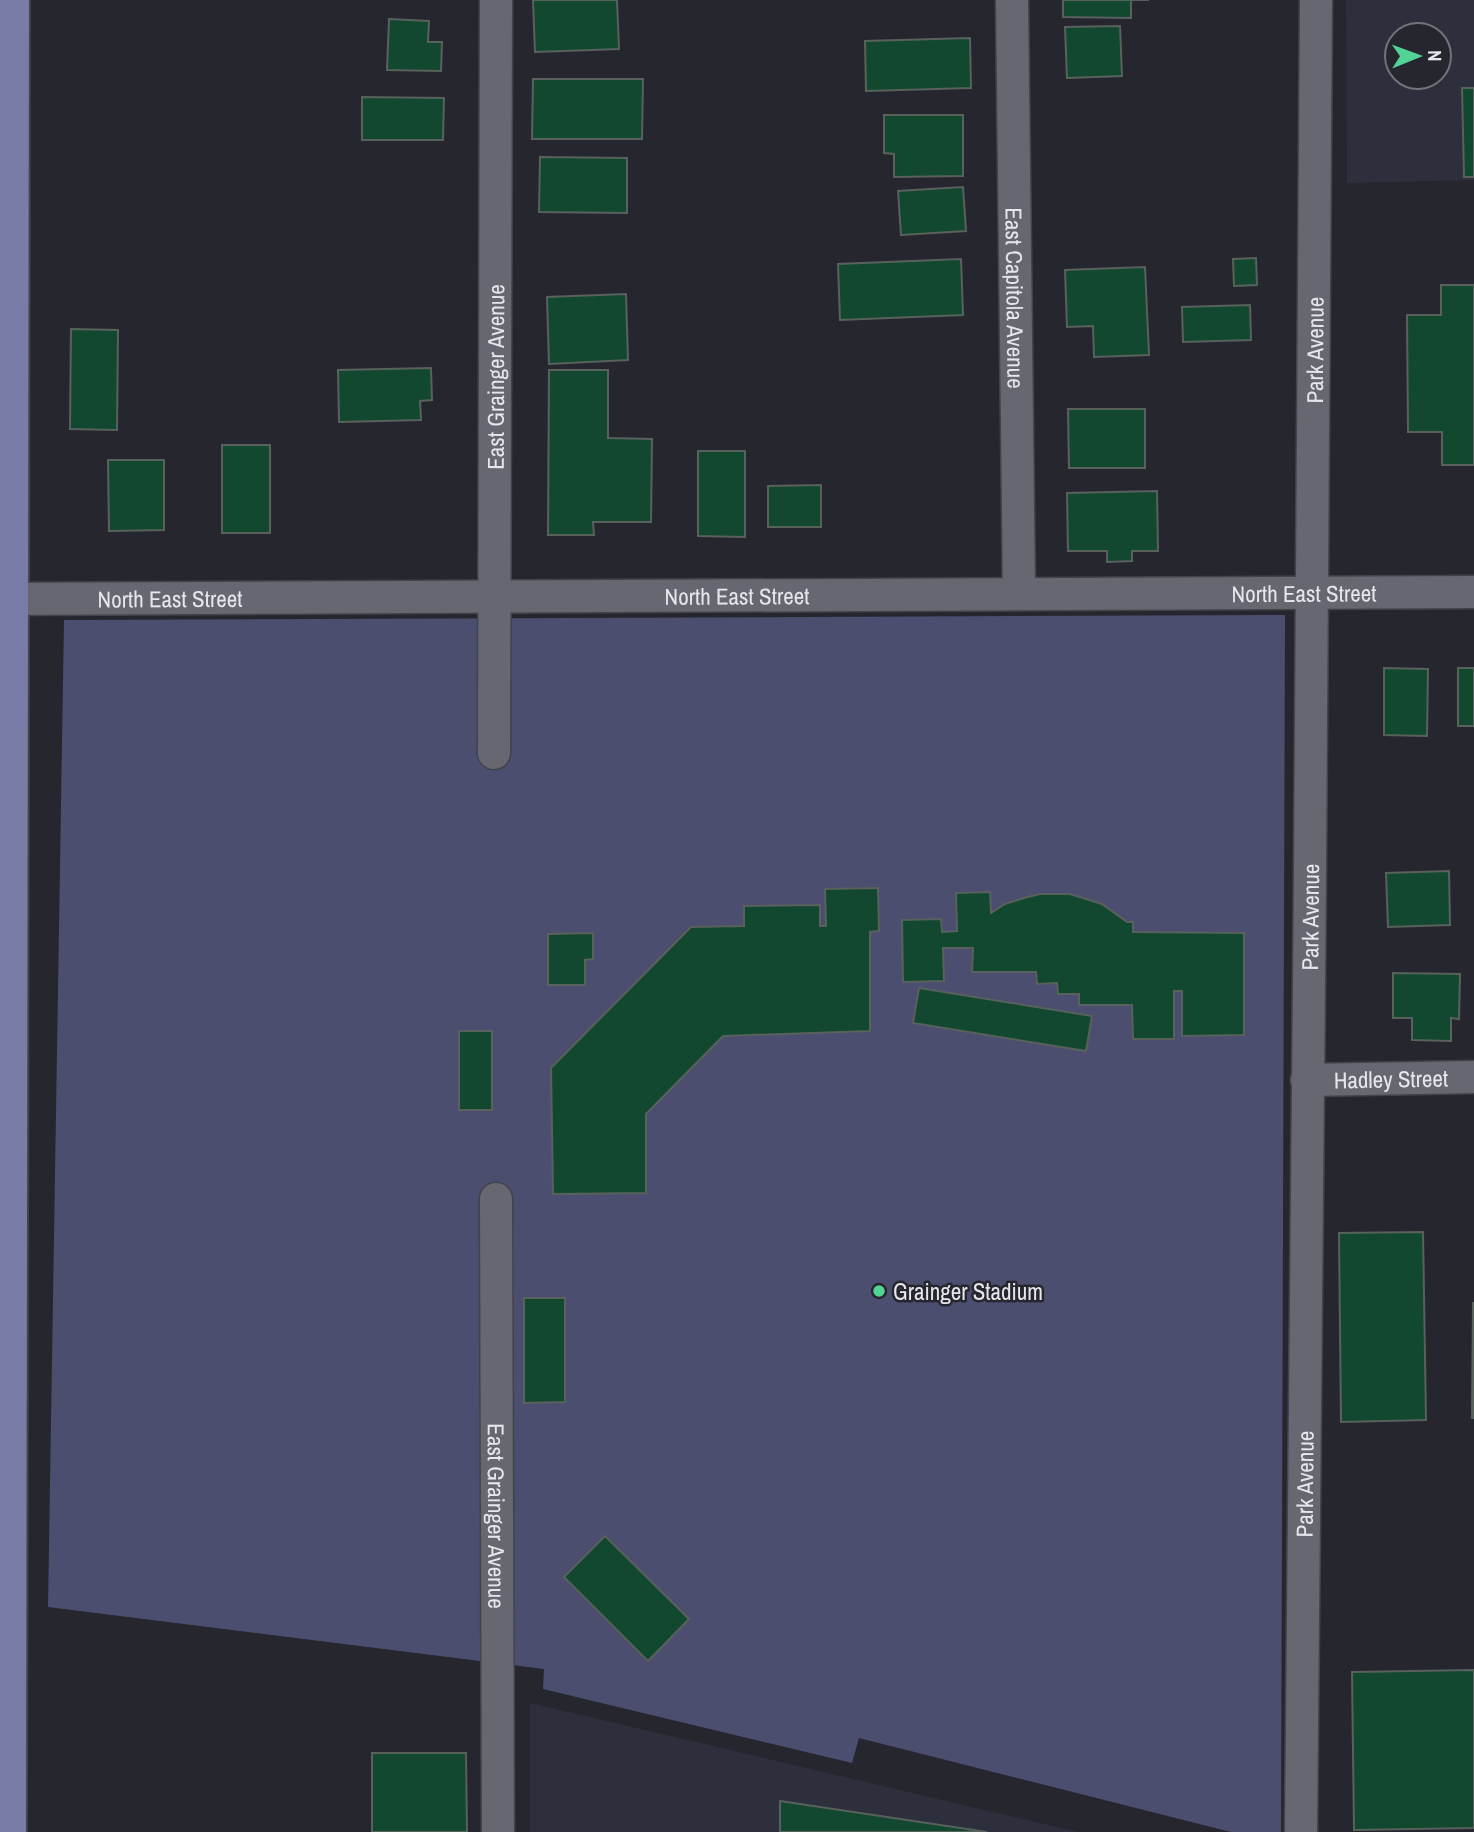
<svg xmlns="http://www.w3.org/2000/svg" width="1474" height="1832" viewBox="0 0 1474 1832" font-family="'Archivo Narrow',sans-serif">
<style>
.built{fill:#2e2f3c;fill-rule:evenodd}
.green{fill:#4b4e6f}
.building{fill:#124830;stroke:#58615c;stroke-width:2}
.lines{fill:none;stroke-linecap:round;stroke-linejoin:round}
.street-casing{stroke:#434449;stroke-width:35}
.primary-casing{stroke:#434449;stroke-width:42}
.street{stroke:#666770;stroke-width:32}
.primary{stroke:#797ca7;stroke-width:38}
.poi-dot{fill:#53d396;stroke:#26272e;stroke-width:2.5}
.labels{text-anchor:middle;dominant-baseline:central;stroke-width:5;stroke-linejoin:round;paint-order:stroke}
.street-label{font-size:23px;fill:#e6e7ec;stroke:#26272e}
.poi-label{font-size:23px;fill:#e6e7ec;stroke:#26272e;text-anchor:start}
</style>
<rect width="100%" height="100%" fill="#26272e"/>
<path class="built" d="M1346,0H1474V180L1347,183ZM1397,35H1439V77H1397Z
M530,1703L1078,1832H530Z"/>
<path class="green" d="M1285,615L1281,1832H1231L859,1738L852,1763L543,1689L544,1669L48,1607L64,620Z"/>
<path class="building" d="M533,0H617L619,49L535,52Z
M1063,0H1149H1131V18L1063,17Z
M389,19L429,21L428,42H442L441,71L387,70Z
M1120,26L1122,76L1067,78L1065,27Z
M970,38L971,88L866,91L865,41Z
M533,79H643L642,139H532Z
M1462,88H1474V177H1464Z
M362,97L444,98L443,140H362Z
M884,115H963V176L894,177V154L884,153Z
M540,157L627,158V213L539,212Z
M963,187L966,231L901,235L898,191Z
M1256,258L1257,285L1234,286L1233,259Z
M961,259L963,315L840,320L838,264Z
M1145,267L1149,355L1094,357L1093,326L1067,327L1065,270Z
M1441,285H1474V465H1442V432H1408L1407,315H1441Z
M626,294L628,360L549,364L547,297Z
M1250,305L1251,340L1183,342L1182,307Z
M71,329L118,330L117,430L70,429Z
M431,368L432,400L420,401L421,420L339,422L338,370Z
M549,370H608V438L652,439L651,522H593L594,535H548Z
M1068,409H1145V468H1069Z
M222,445H270V533H222Z
M698,451H745V537L698,536Z
M108,460H164V530L109,531Z
M821,485V527H768V486Z
M1157,491L1158,551H1132V561L1107,562V551H1068L1067,493Z
M1384,668L1428,669L1427,736L1384,735Z
M1458,668H1474V726H1458Z
M1449,871L1450,925L1388,927L1386,873Z
M878,888L879,931L870,932V1031L723,1036L646,1114V1193L553,1194L551,1068L691,927L744,926V906L820,905V926H826L825,889Z
M990,892L991,913L1005,904L1024,898L1040,894H1070L1102,904L1127,922H1133V932L1244,933V1035L1182,1036V991H1174V1039H1133L1132,1005H1079V994H1058L1057,983L1037,984L1036,972H972L973,948H943L944,981L903,982L902,920L941,919L942,932L957,931L956,893Z
M593,933V959L585,960V985H548V934Z
M1393,973L1460,974L1459,1019L1451,1018V1041L1412,1040V1018H1393Z
M919,988L1092,1016L1086,1051L913,1023Z
M459,1031H492V1110H459Z
M1423,1232L1426,1420L1341,1422L1339,1233Z
M524,1298H565V1402L524,1403Z
M1473,1303H1474V1418H1472Z
M605,1536L689,1619L648,1661L564,1577Z
M1474,1670V1828L1354,1830L1352,1672Z
M372,1753H466L467,1832H372Z
M780,1801L987,1832H780Z"/>
<g class="lines">
<g class="street-casing">
<g id="street">
<path id="s1" d="M1012,0L1019,593"/>
<path id="s2" d="M0,599L1474,592"/>
<path id="s3" d="M494,753L496,0"/>
<path id="s4" d="M1307,1080L1474,1077"/>
<path id="s5" d="M496,1199L498,1832"/>
<path id="s6" d="M1301,1832C1306,1221 1314,611 1316,0"/>
</g>
</g>
<g class="primary-casing">
<path id="primary" d="M7,1832L10,0"/>
</g>
<use href="#street" class="street"/>
<use href="#primary" class="primary"/>
</g>
<circle class="poi-dot" cx="879" cy="1291" r="7"/>
<g class="labels">
<g class="street-label">
<text stroke="none"><textPath href="#s1" startOffset="298">East Capitola Avenue</textPath></text>
<text stroke="none"><textPath href="#s6" startOffset="1482">Park Avenue</textPath></text>
<text stroke="none"><textPath href="#s3" startOffset="376">East Grainger Avenue</textPath></text>
<text stroke="none"><textPath href="#s2" startOffset="1304">North East Street</textPath></text>
<text stroke="none"><textPath href="#s2" startOffset="737">North East Street</textPath></text>
<text stroke="none"><textPath href="#s2" startOffset="170">North East Street</textPath></text>
<text stroke="none"><textPath href="#s6" startOffset="915">Park Avenue</textPath></text>
<text stroke="none"><textPath href="#s4" startOffset="84">Hadley Street</textPath></text>
<text stroke="none"><textPath href="#s6" startOffset="348">Park Avenue</textPath></text>
<text stroke="none"><textPath href="#s5" startOffset="317">East Grainger Avenue</textPath></text>
</g>
<g class="poi-label">
<text x="893" y="1291">Grainger Stadium</text>
</g>
</g>
<g transform="translate(1418 56) rotate(89)"><circle r="33" fill="#26272e" stroke="#73747a" stroke-width="2"/>
<path d="M0-5L12 26L0 18L-12 26Z" fill="#53d396"/>
<text y="-10" font-size="19" font-weight="bold" text-anchor="middle" fill="#e6e7ec">N</text>
</g>
</svg>
